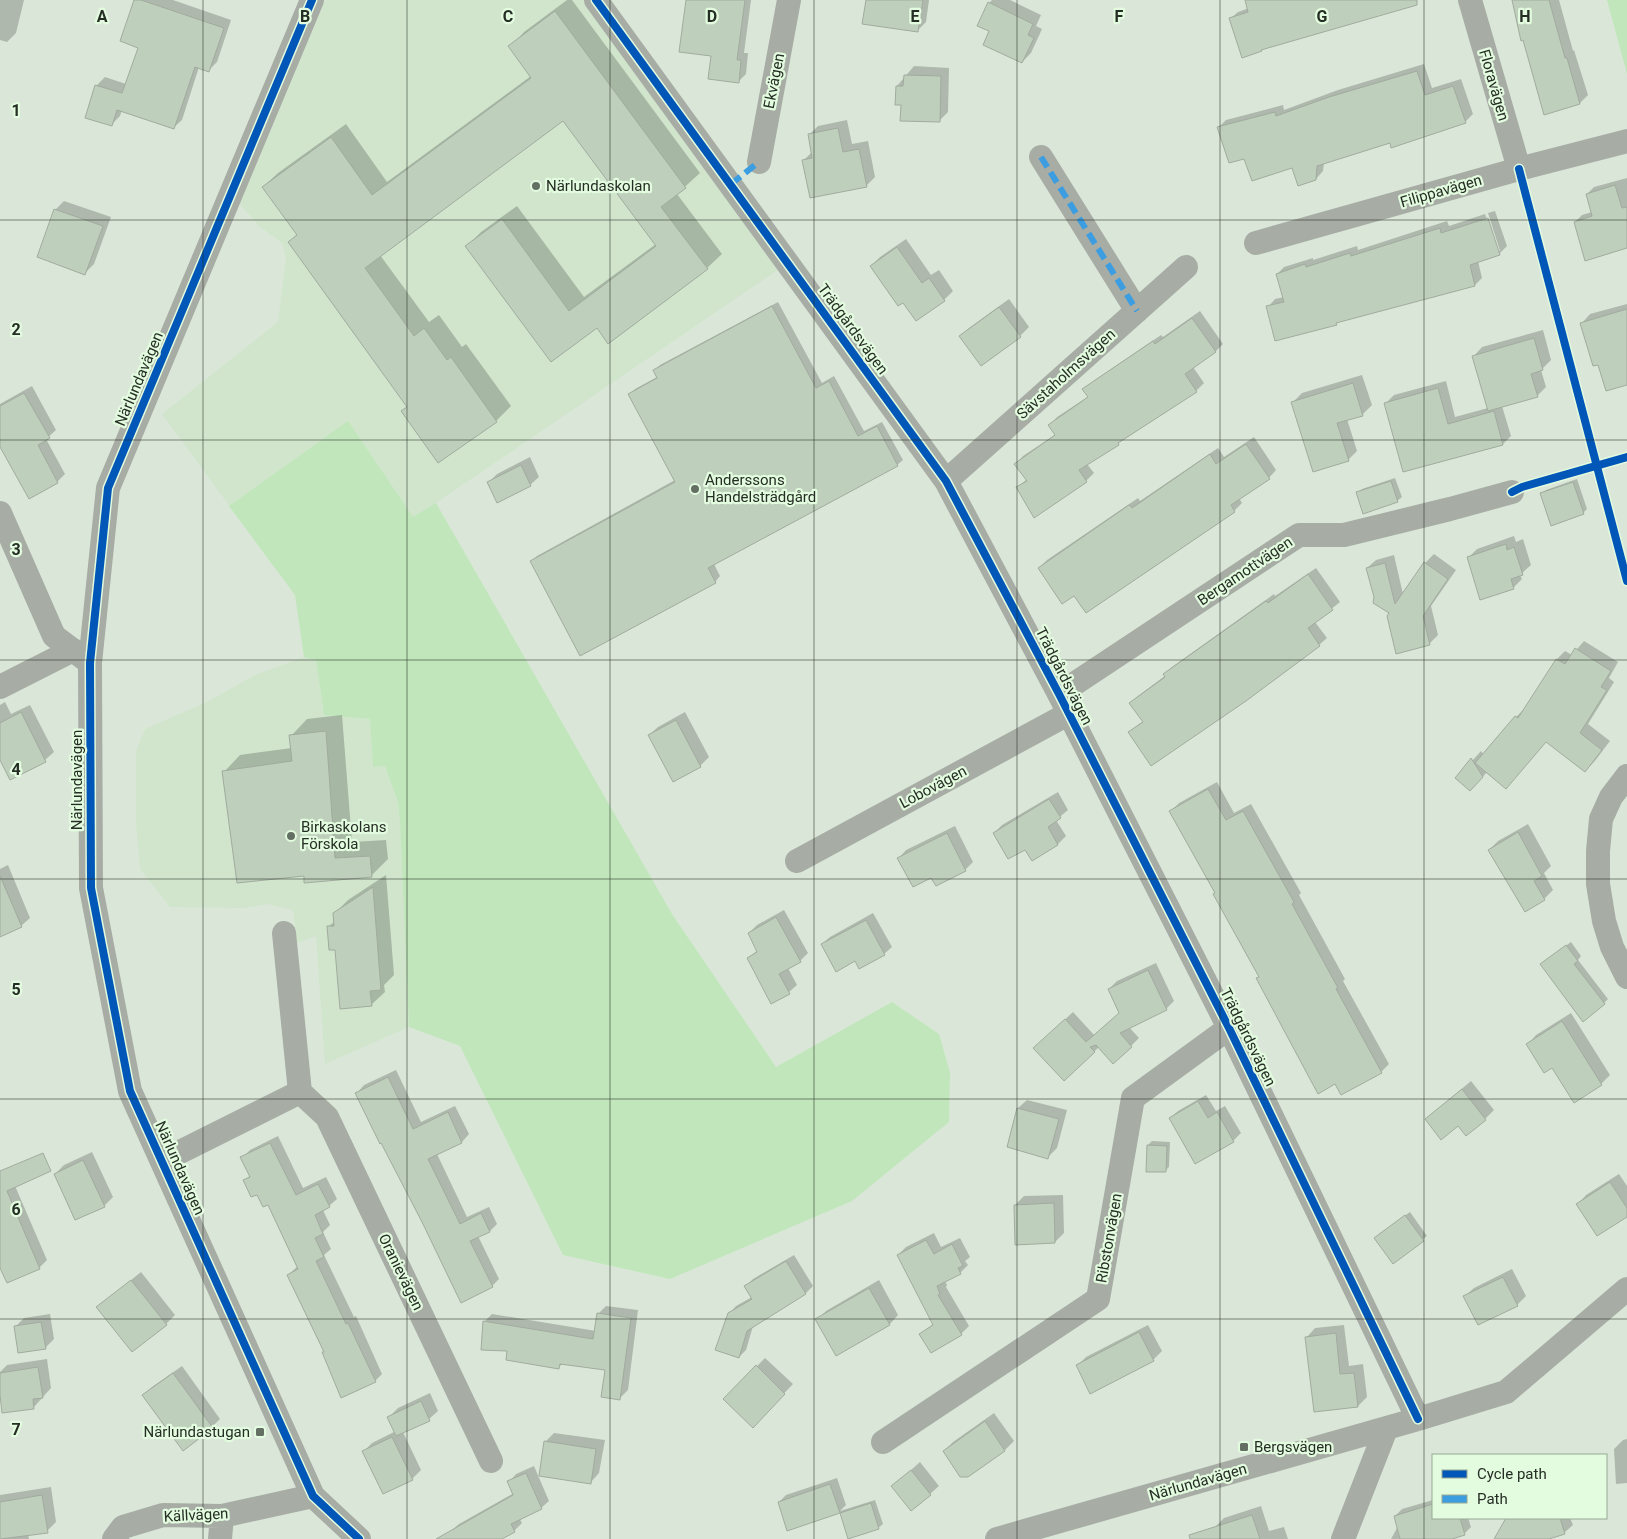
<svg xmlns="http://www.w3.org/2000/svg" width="1627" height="1539" viewBox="0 0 1627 1539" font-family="Roboto,sans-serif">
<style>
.built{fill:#d0e5cc}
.green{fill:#c1e6bb}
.shadow{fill:#0003}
.building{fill:#bed0bb;stroke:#a1ab9f}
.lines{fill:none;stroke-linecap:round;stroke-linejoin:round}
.street{stroke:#a7aca5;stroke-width:24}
.quiet{stroke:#3c9de0;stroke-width:6;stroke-dasharray:12 6;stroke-linecap:butt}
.cycleway-casing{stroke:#e3fbdf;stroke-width:11}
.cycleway{stroke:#0057b8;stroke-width:8}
.grid{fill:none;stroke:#252e24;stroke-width:1;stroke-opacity:0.55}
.poi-dot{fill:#646f63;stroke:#e3fbdf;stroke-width:2}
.labels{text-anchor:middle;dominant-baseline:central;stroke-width:4.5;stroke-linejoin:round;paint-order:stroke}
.street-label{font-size:15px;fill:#252e24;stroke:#e3fbdf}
.poi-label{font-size:15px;fill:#252e24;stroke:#e3fbdf;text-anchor:start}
.grid-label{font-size:16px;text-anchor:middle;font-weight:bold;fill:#252e24;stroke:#e3fbdf;stroke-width:4.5;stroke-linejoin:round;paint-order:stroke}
</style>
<rect width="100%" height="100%" fill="#dae7d8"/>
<path class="built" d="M325,0H596L788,263L436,503L295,595L162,414L278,322L286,257L282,243L260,227L231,194L300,59Z
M304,657L316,660L324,715L370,719L373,767L385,766L398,802L400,823L409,1027L325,1064L316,936L297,943L293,910L267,904L245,908L170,907L140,869L136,823V751L145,729L209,701L255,675Z"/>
<path class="green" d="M1607,0H1627V74Z
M348,421L413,517L436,503L672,914L776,1067L892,1002L939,1034L950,1073L949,1122L852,1201L670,1279L563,1255L460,1046L409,1027L400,823L398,802L385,766L373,767L370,719L324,715L316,660L304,657L295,595L229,506Z"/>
<path class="shadow" d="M0,0H24L16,33L7,42L0,40Z
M136,0H173L231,20L217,62L209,70L199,67L182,120L173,128L122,110L120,116L112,124L96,86L105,77L126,84L140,47Z
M567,0H572L700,173L677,194L722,254L707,268L597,327L552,360L467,246L481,232L517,206L584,297L656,244L564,119L380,255L429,322L439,315L462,347L466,344L511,406L496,421L403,411L408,406L290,242L297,234L263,187L278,173L346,124L387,182L531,76L510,47L524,32Z
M687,0H751L744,53H748L746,74L738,82L712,55Z
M867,0H929L926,22L917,31Z
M992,0H1010L1041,15L1036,26L1042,29L1031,53L1022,62L991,31L989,3Z
M1246,0H1401L1264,48L1261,50L1231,18L1238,12L1249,8Z
M1513,0H1559L1573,51L1574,50L1588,95L1580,103L1545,113L1515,14L1517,12Z
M1424,64L1432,88L1461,79L1473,114L1465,122L1391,141L1324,163L1323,171L1316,179L1293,167L1245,157L1218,128L1226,120L1283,105L1284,110L1338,90Z
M914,66L949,68L948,112L939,121L902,104L897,86Z
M847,120L852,144L868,141L875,177L866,186L804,160L812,152L809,135L818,126Z
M1627,178V248L1575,222L1582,215L1592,212L1587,194L1594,187Z
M64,201L111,217L94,264L85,273L55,210Z
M1495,211L1507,246L1499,254L1478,261L1482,278L1475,285L1338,321L1336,324L1268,307L1275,299L1284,297L1277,274L1284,267L1313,258V260L1357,246L1358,250L1447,221L1449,226L1485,214L1497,251H1500L1488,213Z
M906,239L931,275L939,270L953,291L944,300L916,319L903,301L871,266L880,257Z
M1009,299L1029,327L1020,336L981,365L961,337L969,328Z
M778,302L822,383L834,376L864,431L882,422L903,460L897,465L714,564L720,576L715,582L531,561L537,556L675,480L629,395L635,389L657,377L654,371L660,365Z
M1627,304V383L1599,363L1582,323L1590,314Z
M1200,311L1223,344L1215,352L1193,367L1204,383L1196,391L1087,464L1094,473L1086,481L1017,488L1027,479L1016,464L1023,456L1056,434L1050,425L1057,417L1089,396L1084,389L1092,382L1161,335L1163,337Z
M1543,330L1551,360L1541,370L1546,387L1537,396L1502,406L1511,436L1503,444L1404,470L1386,403L1394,395L1446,381L1455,417L1488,408L1474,356L1482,347Z
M1362,375L1372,405L1363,414L1347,419L1357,451L1348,460L1293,402L1302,393Z
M32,386L56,430L46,439L65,474L57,482L29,497L0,445V404Z
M1254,437L1276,470L1269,478L1239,498L1242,503L1234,511L1167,557L1074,594L1039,568L1047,560L1138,498L1140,501L1218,448L1224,457Z
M530,457L539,477L530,485L488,483L497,474Z
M1395,478L1402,497L1397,501L1358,493L1362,489Z
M1577,479L1587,509L1583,513L1541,494L1546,490Z
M1514,536L1516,542L1523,539L1531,565L1520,575L1522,579L1513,588L1468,558L1477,549Z
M1434,554L1456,570L1431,606L1438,635L1429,644L1391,612L1375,597L1367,568L1376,560L1394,555L1403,594L1425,563Z
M1316,568L1340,602L1315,622L1327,638L1319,645L1129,732L1143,721L1130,703L1138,696L1166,675L1165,674L1172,667L1274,594L1275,596Z
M1584,641L1618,662L1609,678L1614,682L1588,724L1610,741L1594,762L1585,771L1546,741L1487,772L1479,781L1457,778L1481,751L1484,755L1516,717L1525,708L1526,709L1557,659L1565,651L1572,655Z
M5,702L11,714L30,705L54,752L45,760L0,757V705Z
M685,712L709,757L700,766L673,780L649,735L658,727Z
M342,715L352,842L386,840L388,859L371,876L305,875L224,772L240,755L292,748L291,736L307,719Z
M1217,782L1234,813L1251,804L1301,893L1299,895L1345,979L1343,981L1389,1064L1381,1072L1260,977L1171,811L1179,803Z
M1058,792L1068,810L1056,820L1066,836L1058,844L1032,859L1025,848L994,833L1002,825Z
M1528,824L1551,866L1544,873L1553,890L1544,899L1525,910L1489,850L1498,841Z
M955,826L973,862L965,870L932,876L899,858L906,850Z
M8,865L30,918L21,926L0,935V869Z
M386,875L394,975L384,985L385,992L371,1005L336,948L328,927L335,921L334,914L348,900Z
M784,910L808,953L800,961L788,968L797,985L789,992L748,958L758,950L749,933L757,925Z
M873,913L892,947L884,954L855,960L822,944L830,937Z
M1571,942L1581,956L1578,960L1608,999L1604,1003L1546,960Z
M1156,963L1174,1001L1166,1009L1129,1027L1139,1038L1131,1046L1099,1047L1064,1080L1043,1040L1073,1012L1095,1036L1120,1013L1109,989L1117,981Z
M1571,1013L1610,1075L1601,1084L1552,1066L1528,1044L1536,1035Z
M396,1070L421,1122L455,1106L469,1134L462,1142L437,1154L467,1217L489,1207L497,1224L490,1231L478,1236L499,1279L492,1286L423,1222L357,1093L364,1085Z
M1471,1081L1494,1110L1485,1119L1466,1134L1458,1124L1426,1119Z
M1206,1095L1216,1111L1225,1106L1241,1133L1233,1141L1170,1118L1178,1111Z
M1027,1100L1067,1110L1057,1148L1048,1157L1018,1108Z
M278,1136L303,1188L326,1177L337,1199L329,1206L323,1210L330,1225L323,1232L331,1249L324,1255L354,1317L356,1316L382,1374L375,1381L325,1351L288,1275L298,1266L269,1203L245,1181L250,1175L242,1158L250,1150Z
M1152,1141L1170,1142L1169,1167L1165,1171L1148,1145Z
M92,1152L113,1197L104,1206L55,1174L64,1165Z
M9,1172L47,1260L39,1268L0,1264V1177Z
M1619,1174L1627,1186V1216L1578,1204L1586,1195Z
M1063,1195L1064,1233L1055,1242L1015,1205L1024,1196Z
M1410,1212L1427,1236L1393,1262L1379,1234Z
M934,1233L941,1247L960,1238L970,1257L965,1261L968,1265L960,1273L945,1281L947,1285L946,1287L969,1326L961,1334H921L934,1323L898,1255L906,1247Z
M794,1255L813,1286L806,1293L753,1326L746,1350L739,1357L729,1314L736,1306L752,1297L746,1286L753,1279Z
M1512,1269L1526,1296L1517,1305L1465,1296L1474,1288Z
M141,1272L175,1315L166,1324L98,1307Z
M879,1280L898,1315L890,1324L837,1354L817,1320L826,1311Z
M606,1306L638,1310L628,1390L620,1398L607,1369L563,1363L559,1367L484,1322L492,1314L596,1331L598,1314Z
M50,1314L54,1339L45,1348L15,1327L24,1318Z
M1148,1325L1162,1351L1153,1360L1077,1366L1086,1357Z
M1344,1325L1349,1366L1363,1364L1367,1397L1358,1406L1307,1337L1315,1328Z
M765,1358L793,1384L753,1426L725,1399Z
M47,1359L51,1388L34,1407L0,1386V1372L7,1365Z
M182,1366L220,1419L212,1427L143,1395L152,1387Z
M430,1393L438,1411L429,1419L403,1432L421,1470L412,1479L363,1452L372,1443L396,1431L389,1417L398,1408Z
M994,1413L1014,1441L1005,1450L968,1476L944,1451L953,1442Z
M554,1433L605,1440L599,1473L591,1482L545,1442Z
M1627,1439V1483L1616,1484L1614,1449L1623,1440Z
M920,1462L939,1486L930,1494L893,1486Z
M534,1466L549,1501L541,1508L519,1518L522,1523L514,1531L501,1539H448L451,1531L459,1524L514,1493L509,1482L516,1474Z
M837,1478L846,1505L840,1511L875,1500L883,1524L878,1528L848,1537L840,1512L788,1529L779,1502L786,1495Z
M51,1487L56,1522L47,1531L28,1534L29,1539H0V1495Z
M1433,1500V1518H1468L1471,1527L1464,1534L1448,1539H1391L1398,1526L1395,1516L1402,1509Z
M1261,1506L1269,1531L1284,1527L1288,1539H1219L1215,1527L1224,1518Z
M1508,1518H1570L1573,1525L1565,1532L1545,1539H1496Z"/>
<path class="building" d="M134,0H141L224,28L209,72L195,67L174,129L117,110L112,126L85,118L95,85L122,93L138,48L120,41Z
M686,0H745L737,60H741L739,83L708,79L711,56L679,52Z
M866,0H923L918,32L862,24Z
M1245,0H1417V5L1261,50L1262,51L1242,58L1229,18L1248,12Z
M1512,0H1549L1565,58H1567L1580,104L1544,115L1523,40L1521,41Z
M988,2L1033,24L1028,35L1034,38L1022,63L983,45L989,31L977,26Z
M555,11L686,188L661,207L708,269L608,344L597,328L551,362L465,246L502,219L569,311L656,246L563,121L365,268L414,336L424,328L447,360L451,357L497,422L438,463L401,411L407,407L288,242L297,235L262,187L331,137L372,195L531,78L508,46Z
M1417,71L1425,95L1453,86L1466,123L1391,148L1390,143L1317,166L1316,180L1298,186L1292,168L1252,181L1244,159L1229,163L1217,127L1275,112L1276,116L1329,97Z
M904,75L941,76L940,122L900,121L901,105H895L896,86H903Z
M838,128L843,152L859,149L867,187L810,198L802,160L812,158L808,134Z
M1615,185L1622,208L1627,207V248L1585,261L1574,222L1592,216L1586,194Z
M54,209L103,226L85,275L37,257Z
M1488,218L1500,255L1470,265L1475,286L1336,323L1337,325L1275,341L1266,306L1284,302L1276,274L1305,264L1306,267L1350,253L1351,256L1440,228L1441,233Z
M897,247L922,283L929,278L945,301L916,321L903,303L898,306L870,266Z
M772,306L816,388L829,381L858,436L877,426L898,466L708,568L716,583L580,656L530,561L675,482L628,394L657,378L653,370Z
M999,307L1021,337L981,366L959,336Z
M1627,309V385L1606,391L1598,365L1593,366L1580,323Z
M1192,318L1216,352L1185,374L1197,392L1118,443L1119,445L1079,470L1087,482L1034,518L1016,487L1027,481L1014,464L1055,435L1048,425L1088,397L1082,389L1153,341L1155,344Z
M1534,338L1543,370L1531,374L1538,397L1488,411L1472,356Z
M1353,383L1363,416L1337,423L1349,461L1313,472L1291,402Z
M1438,388L1448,424L1494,411L1503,445L1403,472L1384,403Z
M24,393L50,438L38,445L58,483L29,499L0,447V406Z
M1246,444L1270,479L1231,505L1235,512L1086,613L1074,596L1062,604L1038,568L1129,505L1132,508L1210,454L1216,464Z
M521,465L531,486L497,503L487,482Z
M1391,481L1398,502L1363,514L1356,492Z
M1573,482L1584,514L1551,526L1540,493Z
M1506,544L1507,550L1514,547L1523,575L1511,579L1514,589L1480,600L1467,557Z
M1424,562L1448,579L1423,616L1430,645L1396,654L1387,616L1389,613L1373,603L1374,597L1366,568L1385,563L1395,604Z
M1308,574L1333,610L1308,628L1320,646L1246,701L1151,766L1128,732L1143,722L1129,703L1165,677L1163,674L1266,601L1268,603Z
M1575,648L1611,671L1601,687L1607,690L1580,733L1602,750L1585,772L1546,742L1506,789L1475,763L1515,716L1518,718L1556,659L1565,664Z
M21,712L46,762L10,780L0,760V723Z
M676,720L701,767L673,782L648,735Z
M326,731L335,858L370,856L372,877L304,883V876L237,883L222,771L292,761L289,735Z
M1471,758L1483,777L1470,791L1455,778Z
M1208,789L1226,820L1243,811L1294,902L1292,904L1338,988L1336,989L1382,1073L1341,1095L1335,1084L1318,1094L1256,978L1259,977L1213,894L1215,893L1169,811Z
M1049,799L1061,818L1048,827L1058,845L1032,861L1025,850L1008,859L993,833Z
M1518,832L1542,876L1534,881L1545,900L1525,912L1488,850Z
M947,833L966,871L936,886L931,878L913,887L897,858Z
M0,876L22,927L0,937Z
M373,887L381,990L370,991L372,1006L340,1009L335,950H329L327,926H334L333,913Z
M776,917L801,962L779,974L790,994L771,1004L747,958L757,952L748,933Z
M866,920L885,955L859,969L855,961L836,972L821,944Z
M1566,945L1578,961L1574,964L1605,1004L1583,1022L1540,964Z
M1148,970L1167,1010L1120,1033L1132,1047L1113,1064L1096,1045L1090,1047L1095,1052L1064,1081L1033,1048L1065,1019L1086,1042L1119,1013L1108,989Z
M1562,1021L1602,1085L1574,1103L1552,1068L1544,1073L1526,1044Z
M388,1077L413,1129L448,1112L462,1143L428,1159L460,1224L481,1213L490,1232L470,1241L493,1287L461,1303L422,1222L381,1143L380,1144L355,1093Z
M1462,1089L1486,1120L1466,1136L1458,1126L1441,1140L1425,1119Z
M1198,1101L1208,1118L1217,1112L1234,1142L1195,1164L1169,1118Z
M1017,1108L1059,1119L1048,1159L1007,1147Z
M270,1143L296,1195L318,1184L330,1207L315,1215L323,1234L315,1238L324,1257L316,1261L346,1324L348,1323L376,1382L341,1398L322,1352H324L287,1275L298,1269L268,1205L263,1207L257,1195L251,1197L243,1180L250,1177L240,1157Z
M1147,1145L1167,1146L1166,1172H1146Z
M43,1153L51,1171L7,1191L40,1269L7,1283L0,1268V1171Z
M83,1160L105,1207L75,1220L54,1174Z
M1610,1182L1627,1208V1217L1597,1236L1576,1204Z
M1054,1203L1055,1243L1015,1245L1014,1205Z
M1405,1215L1424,1241L1393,1264L1374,1238Z
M926,1240L934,1254L952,1244L963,1266L958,1268L961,1274L937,1286L940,1294L938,1295L962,1335L931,1353L919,1334L933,1325L897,1255Z
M786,1261L806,1294L747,1331L739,1358L715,1350L728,1313L752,1299L744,1286Z
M1503,1277L1518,1306L1478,1325L1463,1296Z
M131,1280L167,1325L132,1352L96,1307Z
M869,1288L890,1325L836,1356L815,1319Z
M597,1313L631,1318L620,1400L601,1397L605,1370L560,1364L559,1369L506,1360L507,1351L481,1350L483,1321L593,1339Z
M41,1322L46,1349L18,1353L14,1326Z
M1139,1332L1154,1361L1090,1394L1076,1365Z
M1336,1333L1340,1374L1354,1373L1358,1407L1314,1412L1305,1337Z
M756,1365L785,1394L753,1428L723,1399Z
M38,1367L43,1398L33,1399L34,1409L2,1413L0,1395V1373Z
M173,1373L213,1428L183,1451L142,1395Z
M421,1401L430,1421L396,1436L387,1417Z
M985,1421L1005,1451L968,1477H960L943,1451Z
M392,1437L413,1480L383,1494L362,1451Z
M544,1441L596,1449L591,1484L539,1476Z
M911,1470L931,1495L911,1511L891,1486Z
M526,1473L542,1509L511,1524L515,1532L502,1539H436L513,1495L507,1481Z
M830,1484L840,1513L787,1531L778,1502Z
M42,1495L48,1533L0,1539V1502Z
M871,1503L879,1529L848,1539L840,1513Z
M1433,1504V1518H1460L1465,1535L1452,1539H1400L1394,1516Z
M1252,1515L1260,1539H1190L1189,1535Z
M1506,1518H1560L1565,1534L1549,1539H1494Z"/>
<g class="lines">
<path class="street" d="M312,0L108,488L90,663L91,888L130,1091L313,1496L359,1539
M596,0L946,481L1059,694L1229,1028L1418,1419
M1470,0L1519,169
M1041,157L1137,311
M759,162L789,0
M1256,243L1519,169L1627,141
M946,481L1186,267
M0,513L54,636L90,663
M0,687L73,650
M1059,694L1299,535H1344L1450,509L1512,492
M1627,776L1611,797L1601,819L1598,851V884L1604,921L1612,947L1627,977
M797,861L1068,714
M284,933L300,1092
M162,1161L300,1092L327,1117L491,1461
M883,1442L1098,1299L1133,1098L1229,1028
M114,1539L123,1527L163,1515L222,1516L313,1496
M220,1539L222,1516
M997,1539L1418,1419L1506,1392L1627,1289
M1343,1539L1386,1429"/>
<path class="quiet" d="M1041,157L1137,311
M731,184L759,162"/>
<g class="cycleway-casing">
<path id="cycleway" d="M312,0L108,488L90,663L91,888L130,1091L313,1496L359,1539
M596,0L946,481L1059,694L1229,1028L1418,1419
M1519,169L1627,581
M1512,492L1522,487L1627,457"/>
</g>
<use href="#cycleway" class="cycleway"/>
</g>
<path class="grid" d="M203,0V1539M407,0V1539M610,0V1539M814,0V1539M1017,0V1539M1220,0V1539M1424,0V1539M0,220H1627M0,440H1627M0,660H1627M0,879H1627M0,1099H1627M0,1319H1627"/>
<g class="poi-dot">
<circle cx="536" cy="186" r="5"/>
<circle cx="695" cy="489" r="5"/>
<circle cx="291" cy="836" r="5"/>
<rect x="255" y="1427" width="10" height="10" rx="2.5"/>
<rect x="1239" y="1442" width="10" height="10" rx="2.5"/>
</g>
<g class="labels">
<g class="street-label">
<text transform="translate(774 81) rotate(-79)">Ekvägen</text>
<text transform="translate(1494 85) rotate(74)">Floravägen</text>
<text transform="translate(1441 191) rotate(-16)">Filippavägen</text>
<text transform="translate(853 329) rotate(54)">Trädgårdsvägen</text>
<text transform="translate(1066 374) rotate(-42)">Sävstaholmsvägen</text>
<text transform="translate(139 379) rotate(-67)">Närlundavägen</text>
<text transform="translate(1245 571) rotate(-34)">Bergamottvägen</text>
<text transform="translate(1064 676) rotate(63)">Trädgårdsvägen</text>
<text transform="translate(77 780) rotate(-90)">Närlundavägen</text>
<text transform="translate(933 787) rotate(-28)">Lobovägen</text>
<text transform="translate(1248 1037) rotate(64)">Trädgårdsvägen</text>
<text transform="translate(180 1168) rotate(66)">Närlundavägen</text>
<text transform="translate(1109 1238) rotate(-80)">Ribstonvägen</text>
<text transform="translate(401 1272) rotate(64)">Oranievägen</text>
<text transform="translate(1198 1482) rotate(-16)">Närlundavägen</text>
<text transform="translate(196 1515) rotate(-3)">Källvägen</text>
</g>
<g class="poi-label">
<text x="546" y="186">Närlundaskolan</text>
<text x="705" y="480">Anderssons<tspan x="705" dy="17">Handelsträdgård</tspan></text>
<text x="301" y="827">Birkaskolans<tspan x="301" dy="17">Förskola</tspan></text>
<text x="250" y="1432" text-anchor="end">Närlundastugan</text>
<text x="1254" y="1447">Bergsvägen</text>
</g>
</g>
<g class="grid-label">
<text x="102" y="22">A</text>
<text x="305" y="22">B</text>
<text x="508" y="22">C</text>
<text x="712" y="22">D</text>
<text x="915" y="22">E</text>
<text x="1119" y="22">F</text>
<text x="1322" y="22">G</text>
<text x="1525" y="22">H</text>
<text x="16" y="116">1</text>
<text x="16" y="335">2</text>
<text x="16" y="555">3</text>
<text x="16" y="775">4</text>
<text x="16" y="995">5</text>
<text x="16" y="1215">6</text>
<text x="16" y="1435">7</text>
</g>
<rect x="1432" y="1454" width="175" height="65" fill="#e3fbdf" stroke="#97a994"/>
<rect x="1442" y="1470" width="25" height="8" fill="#0057b8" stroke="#97a994"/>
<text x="1477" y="1479" font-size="15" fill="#252e24">Cycle path</text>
<rect x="1442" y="1495" width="25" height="8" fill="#3c9de0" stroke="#97a994"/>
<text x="1477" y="1504" font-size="15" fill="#252e24">Path</text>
</svg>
